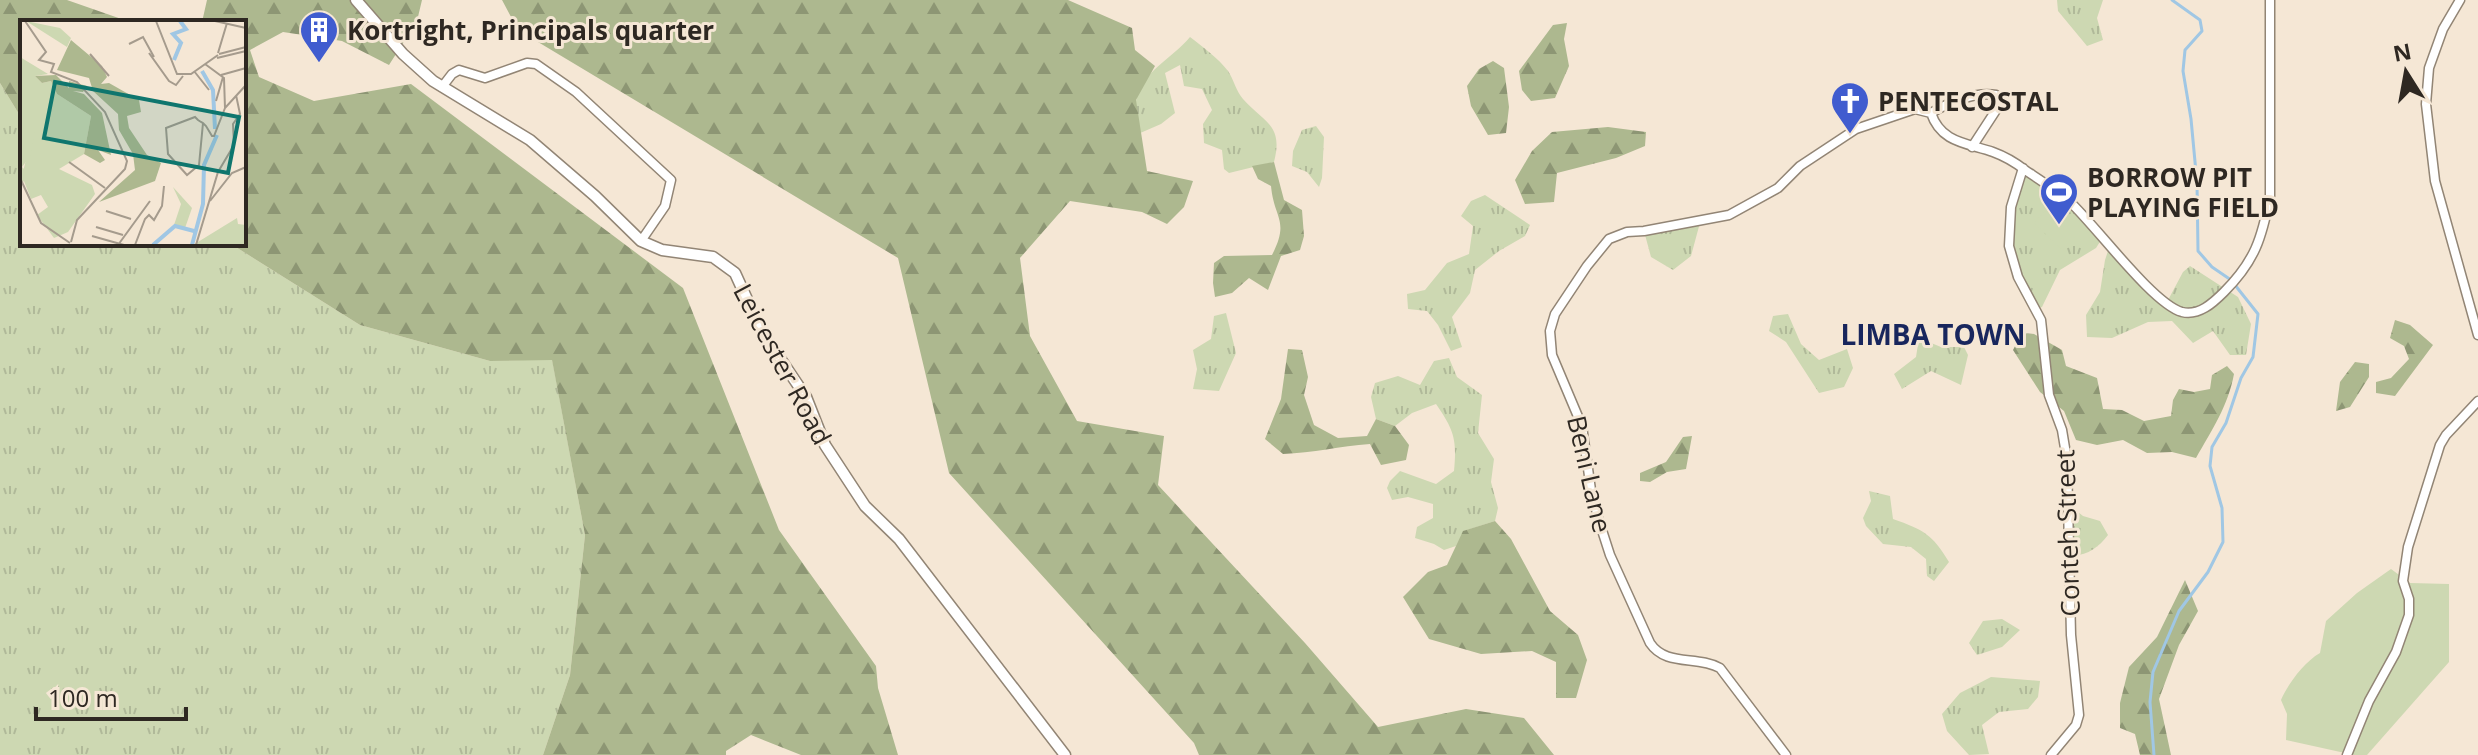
<svg xmlns="http://www.w3.org/2000/svg" width="2478" height="755" viewBox="0 0 2478 755" font-family="'Open Sans',sans-serif">
<style>
.grass{fill:url(#grass-tufts)}
.forest{fill:url(#forest-firs)}
.garden{fill:#cdd8b2}
.lines{fill:none;stroke-linecap:round;stroke-linejoin:round}
.stream{stroke:#a0c7e4;stroke-width:3}
.minor-casing{stroke:#928575;stroke-width:11}
.tertiary-casing{stroke:#928575;stroke-width:13}
.minor{stroke:#fff;stroke-width:8}
.tertiary{stroke:#fff;stroke-width:10}
.labels{text-anchor:middle;dominant-baseline:central;stroke-width:6;stroke-linejoin:round;paint-order:stroke}
.poi-label{font-size:26px;font-weight:bold;fill:#2e2822;stroke:#f5e7d5;text-anchor:start}
.street-label{font-size:26px;fill:#2e2822;stroke:#f5e7d5}
.neighbourhood-label{font-size:28px;font-weight:bold;fill:#18265d;stroke:#f5e7d5}
.inset-river{fill:none;stroke:#a0c7e4;stroke-width:4}
.inset-road{fill:none;stroke:#a59b8d;stroke-width:2}
.view{fill:#0f766e;fill-opacity:0.15;stroke:#0f766e;stroke-width:4}
.inset-edge{fill:none;stroke:#2e2822;stroke-width:4}
</style>
<defs>
<pattern id="grass-tufts" width="24" height="20" patternUnits="userSpaceOnUse" patternTransform="scale(2)"><rect width="24" height="20" fill="#cdd8b2"/><path d="M3 7l-1-3M5 7V3M7 7l1-3M15 17l-1-3M17 17v-4M19 17l1-3" fill="none" stroke="#b0b999"/></pattern>
<pattern id="forest-firs" width="22" height="20" patternUnits="userSpaceOnUse" patternTransform="scale(2)"><rect width="22" height="20" fill="#adb88f"/><path d="M5 1l3.5 6h-7zM16 11l3.5 6h-7z" fill="#8d9674"/></pattern>
</defs>
<rect width="100%" height="100%" fill="#f5e7d5"/>
<path class="grass" d="M2057,0H2103L2097,18L2103,40L2087,46L2058,11Z
M1190,37C1203,47 1218,58 1228,71C1234,80 1236,91 1243,99C1263,122 1284,124 1274,162L1229,173L1224,169L1222,150L1204,143L1203,124L1212,110L1202,89L1184,86L1180,65L1165,73L1175,113L1161,124L1138,134C1137,124 1135,111 1136,101C1142,71 1172,59 1190,37Z
M0,83L22,119V244H231L360,325L490,361L552,359L585,535L570,675L543,755H0Z
M1316,126L1324,137L1322,178L1319,187L1307,172L1292,166L1293,151L1302,130Z
M2023,168L2069,202L2103,237L2096,248L2060,270L2042,307L2035,309L2018,277L2009,224Z
M1485,195L1530,225L1525,236L1499,251L1475,270L1470,293L1452,317L1462,347L1451,351L1438,325L1427,311L1408,309L1407,294L1425,290L1447,263L1469,254L1473,226L1461,216L1471,201Z
M1701,219L1691,256L1673,270L1651,257L1644,231Z
M2110,245L2167,302L2183,272L2190,266L2238,297L2251,324L2246,355H2230L2213,331L2193,343L2172,321L2148,322L2112,338L2087,337L2086,315L2100,292L2105,260Z
M1226,313L1236,353L1219,391L1193,389L1197,369L1193,350L1211,339L1214,316Z
M1788,314L1801,344L1819,360L1847,349L1853,368L1844,387L1819,393L1786,342L1769,331L1773,316Z
M1919,338L1941,347H1964L1968,355L1961,385L1931,371L1902,389L1894,374L1916,357Z
M1449,358L1457,377L1482,395L1478,433L1494,459L1491,482L1498,508L1495,521L1464,531L1456,546L1444,550L1434,544L1415,538L1417,527L1433,518V504L1408,497L1392,500L1387,488L1390,481L1400,471L1436,484L1454,471C1457,439 1454,430 1436,404L1412,413L1395,426L1376,419L1371,397L1375,383L1398,376L1420,385L1434,361Z
M1869,491L1890,496L1893,519C1924,530 1932,534 1949,562L1934,581L1927,576L1926,559L1911,547L1883,544L1866,526L1863,518L1871,501Z
M2068,504L2083,516L2100,521L2108,535C2098,548 2086,557 2069,555Z
M2002,619L2020,630L2002,647L1977,655L1969,643L1983,621Z
M1991,677L2040,681L2038,697L2028,709L1999,712L1982,725L1989,754L1969,755L1947,731L1942,714L1960,693Z"/>
<path class="forest" d="M0,0H67L130,22H22V119L0,83Z
M207,0H422L417,21L389,65L342,41L283,32L250,50L259,77L314,101L411,84L683,288L779,530L876,666L878,688L898,755H801L751,735L726,751V755H543L570,675L585,535L552,360L490,361L360,325L231,244H244V22H202Z
M502,0H1068L1132,28L1135,50L1155,66L1136,100L1147,171L1193,181L1184,207L1167,224L1142,212L1070,201L1020,258L1030,336L1077,421L1164,436L1158,485L1305,643L1378,727L1466,709L1524,718L1554,755H1199L1194,743L949,473L898,258L518,30Z
M1567,23L1564,39L1569,66L1555,98L1531,101L1522,90L1519,71L1553,25Z
M1493,61L1504,68L1509,107L1506,133L1488,135L1471,106L1467,86L1479,69Z
M1608,127L1646,132L1645,146L1616,158L1557,173L1554,202L1525,204L1515,180L1532,151L1552,132Z
M1274,162L1284,200L1302,210L1304,236L1300,250L1281,256L1268,290L1249,278L1232,293L1215,297L1213,283L1214,263L1224,256L1272,255C1290,220 1274,219 1271,186L1258,179L1252,166Z
M2395,320L2410,325L2433,345L2395,396L2376,393V382L2391,378L2409,359L2404,346L2390,338Z
M2022,333L2034,334L2062,350L2066,366L2097,378L2103,409L2122,410L2144,421L2171,416L2173,400L2179,389L2194,392L2210,389L2212,375L2227,366L2234,374C2228,406 2212,430 2196,458L2172,452L2147,453L2123,440L2097,445L2076,440L2064,411L2040,392L2013,350Z
M1288,349L1302,350L1308,377L1304,395L1314,425L1338,438L1367,436L1376,419L1395,426L1409,445L1406,460L1381,465L1370,444C1340,446 1313,453 1283,454L1265,439L1281,399Z
M2355,362L2369,364V377L2350,407L2336,411L2340,382Z
M1692,436L1686,469L1667,472L1650,482L1640,481V473L1666,462L1683,437Z
M1495,521L1511,539L1550,611L1578,635L1587,660L1576,698H1556V662L1532,651L1481,654L1429,639L1403,597L1428,572L1447,565L1463,531Z
M2185,580L2198,611L2179,645L2159,699L2171,755H2140L2135,734L2120,728V703L2129,667L2157,637Z"/>
<path class="garden" d="M2055,201L2083,229L2062,250L2034,223Z
M2391,569L2410,583L2449,584V662L2367,755H2354L2286,740L2287,714L2281,700C2288,684 2304,662 2320,653L2326,621L2357,593Z"/>
<g class="lines">
<path class="stream" d="M2154,755L2150,702L2153,672L2179,611L2208,572L2223,542L2222,508L2210,466L2212,447L2226,423L2241,378L2253,357L2258,314L2231,280L2212,267L2198,251L2197,183L2191,119L2183,71L2185,50L2202,31L2200,20L2172,0"/>
<g class="minor-casing">
<path id="minor" d="M2460,0L2443,29L2429,68L2426,104L2435,181L2478,335
M442,87L452,74L459,70L485,78L527,63L536,64L576,92L671,180L665,206L641,241
M1931,113C1948,103 1975,91 1996,95L2000,104L1972,147
M2023,168L2011,207L2009,246L2018,277L2041,320L2049,395L2062,430L2067,460L2071,635L2079,715L2076,725L2051,755
M1786,755L1720,668C1697,655 1666,667 1650,643L1610,555L1599,521L1591,490L1582,426L1552,355L1550,331L1555,314L1587,266L1609,239L1627,232L1644,231L1729,215L1778,188L1800,166L1856,129L1915,109L1931,113C1941,143 1967,143 1993,152C2004,156 2016,163 2025,170C2040,180 2056,190 2070,202C2096,226 2153,304 2182,312C2199,316 2213,303 2224,292C2255,261 2262,238 2270,196V0
M2347,755L2369,701L2396,652L2409,615V599L2403,581L2408,547L2440,445L2446,435L2478,401"/>
</g>
<g class="tertiary-casing">
<path id="tertiary" d="M356,0L403,54L433,81L530,140L595,196L641,241L662,250L713,257L735,273L761,330L806,397L825,445L865,506L899,539L1065,755"/>
</g>
<use href="#minor" class="minor"/>
<use href="#tertiary" class="tertiary"/>
</g>
<defs>
<g id="building-pin" transform="scale(2)"><path d="M0 17L-7.5 6A9.5 9.5 0 1 1 7.5 6Z" fill="#405ccf" stroke="#f5e7d5"/><path d="M-4-6H4V6H1V3H-1V6H-4ZM-2.5-4.3h1.7v1.8h-1.7ZM.8-4.3h1.7v1.8H.8ZM-2.5-1h1.7V.8h-1.7ZM.8-1h1.7V.8H.8Z" fill="#fff"/></g>
<g id="church-pin" transform="scale(2)"><path d="M0 17L-7.5 6A9.5 9.5 0 1 1 7.5 6Z" fill="#405ccf" stroke="#f5e7d5"/><path d="M-1.2-6h2.4v3.5h3.3v2.4h-3.3V6h-2.4V-.1h-3.3v-2.4h3.3Z" fill="#fff"/></g>
<g id="stadium-pin" transform="scale(2)"><path d="M0 17L-7.5 6A9.5 9.5 0 1 1 7.5 6Z" fill="#405ccf" stroke="#f5e7d5"/><path d="M0-5a6.5 5 0 1 0 0 10a6.5 5 0 1 0 0-10ZM-3.5-1.8h7v3.6h-7Z" fill="#fff"/></g>
</defs>
<g fill-rule="evenodd">
<use href="#building-pin" x="319" y="30"/>
<use href="#church-pin" x="1850" y="101"/>
<use href="#stadium-pin" x="2059" y="192"/>
</g>
<g class="labels">
<g class="poi-label">
<text x="347" y="30">Kortright, Principals quarter</text>
<text x="1878" y="101">PENTECOSTAL</text>
<text x="2087" y="177">BORROW PIT<tspan x="2087" dy="30">PLAYING FIELD</tspan></text>
</g>
<g class="street-label">
<text transform="translate(783 364) rotate(62)">Leicester Road</text>
<text transform="translate(1590 474) rotate(77)">Beni Lane</text>
<text transform="translate(2067 533) rotate(-92)">Conteh Street</text>
</g>
<g class="neighbourhood-label">
<text x="1933" y="334">LIMBA TOWN</text>
</g>
</g>
<g transform="translate(20 20)">
<rect width="226" height="226" fill="#f5e7d5"/>
<path d="M6,1L40,8L51,18L47,27ZM0,37L28,54L15,56L22,63L31,61L37,74L71,96L64,134L39,149L72,165L75,174L48,212L34,218L17,195L28,187L21,175L11,179L2,156L13,111L0,97ZM153,167L172,188L165,208L154,205L161,184ZM217,198L218,204L226,205V225H173Z" fill="#cdd8b2"/>
<path d="M51,20L82,46L87,57L81,64L89,63L119,80L121,92L107,96L109,108L127,135L141,143L135,161L79,182L115,150L113,134L99,110L98,94L73,71L69,58L37,50ZM36,55L49,68V61L67,66L63,72L53,71L64,74L82,93L91,135L78,130L85,140L80,143L64,134L71,96L37,74L31,61L22,63L15,56Z" fill="#adb88f"/>
<path d="M0,97L10,105L15,102V108L11,135L2,147L7,152L3,163L0,156Z" fill="#cdd8b2"/>
<path class="inset-river" d="M154,40L161,23L153,14L166,9L160,1M182,51L193,70L195,109M133,225L155,206L174,211M172,225L183,184L184,145L197,115"/>
<path class="inset-road" d="M5,1L26,32L19,40L34,44L31,52L57,62L85,92L107,141L105,149L57,200L51,222M136,1L157,54H171L198,35M195,1L226,8M109,24L123,17L134,37M129,33L149,61L156,65L163,56M198,33L207,3M70,34L89,56M199,34L226,27M197,38L226,31M185,44L204,58L205,88L226,65M174,51L189,70M201,55L226,48M196,81L203,57M183,103L179,145L167,155L148,134L146,108L175,97L178,100L181,102L183,103L186,106L192,116H194L205,88M49,142L85,168M0,158L21,203L50,223M190,181L212,153L226,147M86,191L111,199M76,207L103,215M72,216L104,225M98,225L130,181M115,225L125,199L129,195L134,200L142,186L144,166M176,225L198,152L214,125L213,104L220,94L216,75"/>
<path class="view" d="M35,62L219,97L208,153L24,118Z"/>
<rect width="226" height="226" class="inset-edge"/>
</g>
<g transform="translate(2406 72) rotate(349)" stroke="#f5e7d5" stroke-width="6" paint-order="stroke">
<path d="M0-6L14 30L0 20L-14 30Z" fill="#2e2822"/>
<text y="-12" font-size="22" font-weight="bold" text-anchor="middle" fill="#2e2822">N</text>
</g>
<path d="M36 707v12h150v-12" fill="none" stroke="#2e2822" stroke-width="4"/>
<text x="48" y="707" font-size="24" fill="#2e2822" stroke="#f5e7d5" stroke-width="6" paint-order="stroke">100 m</text>
</svg>
